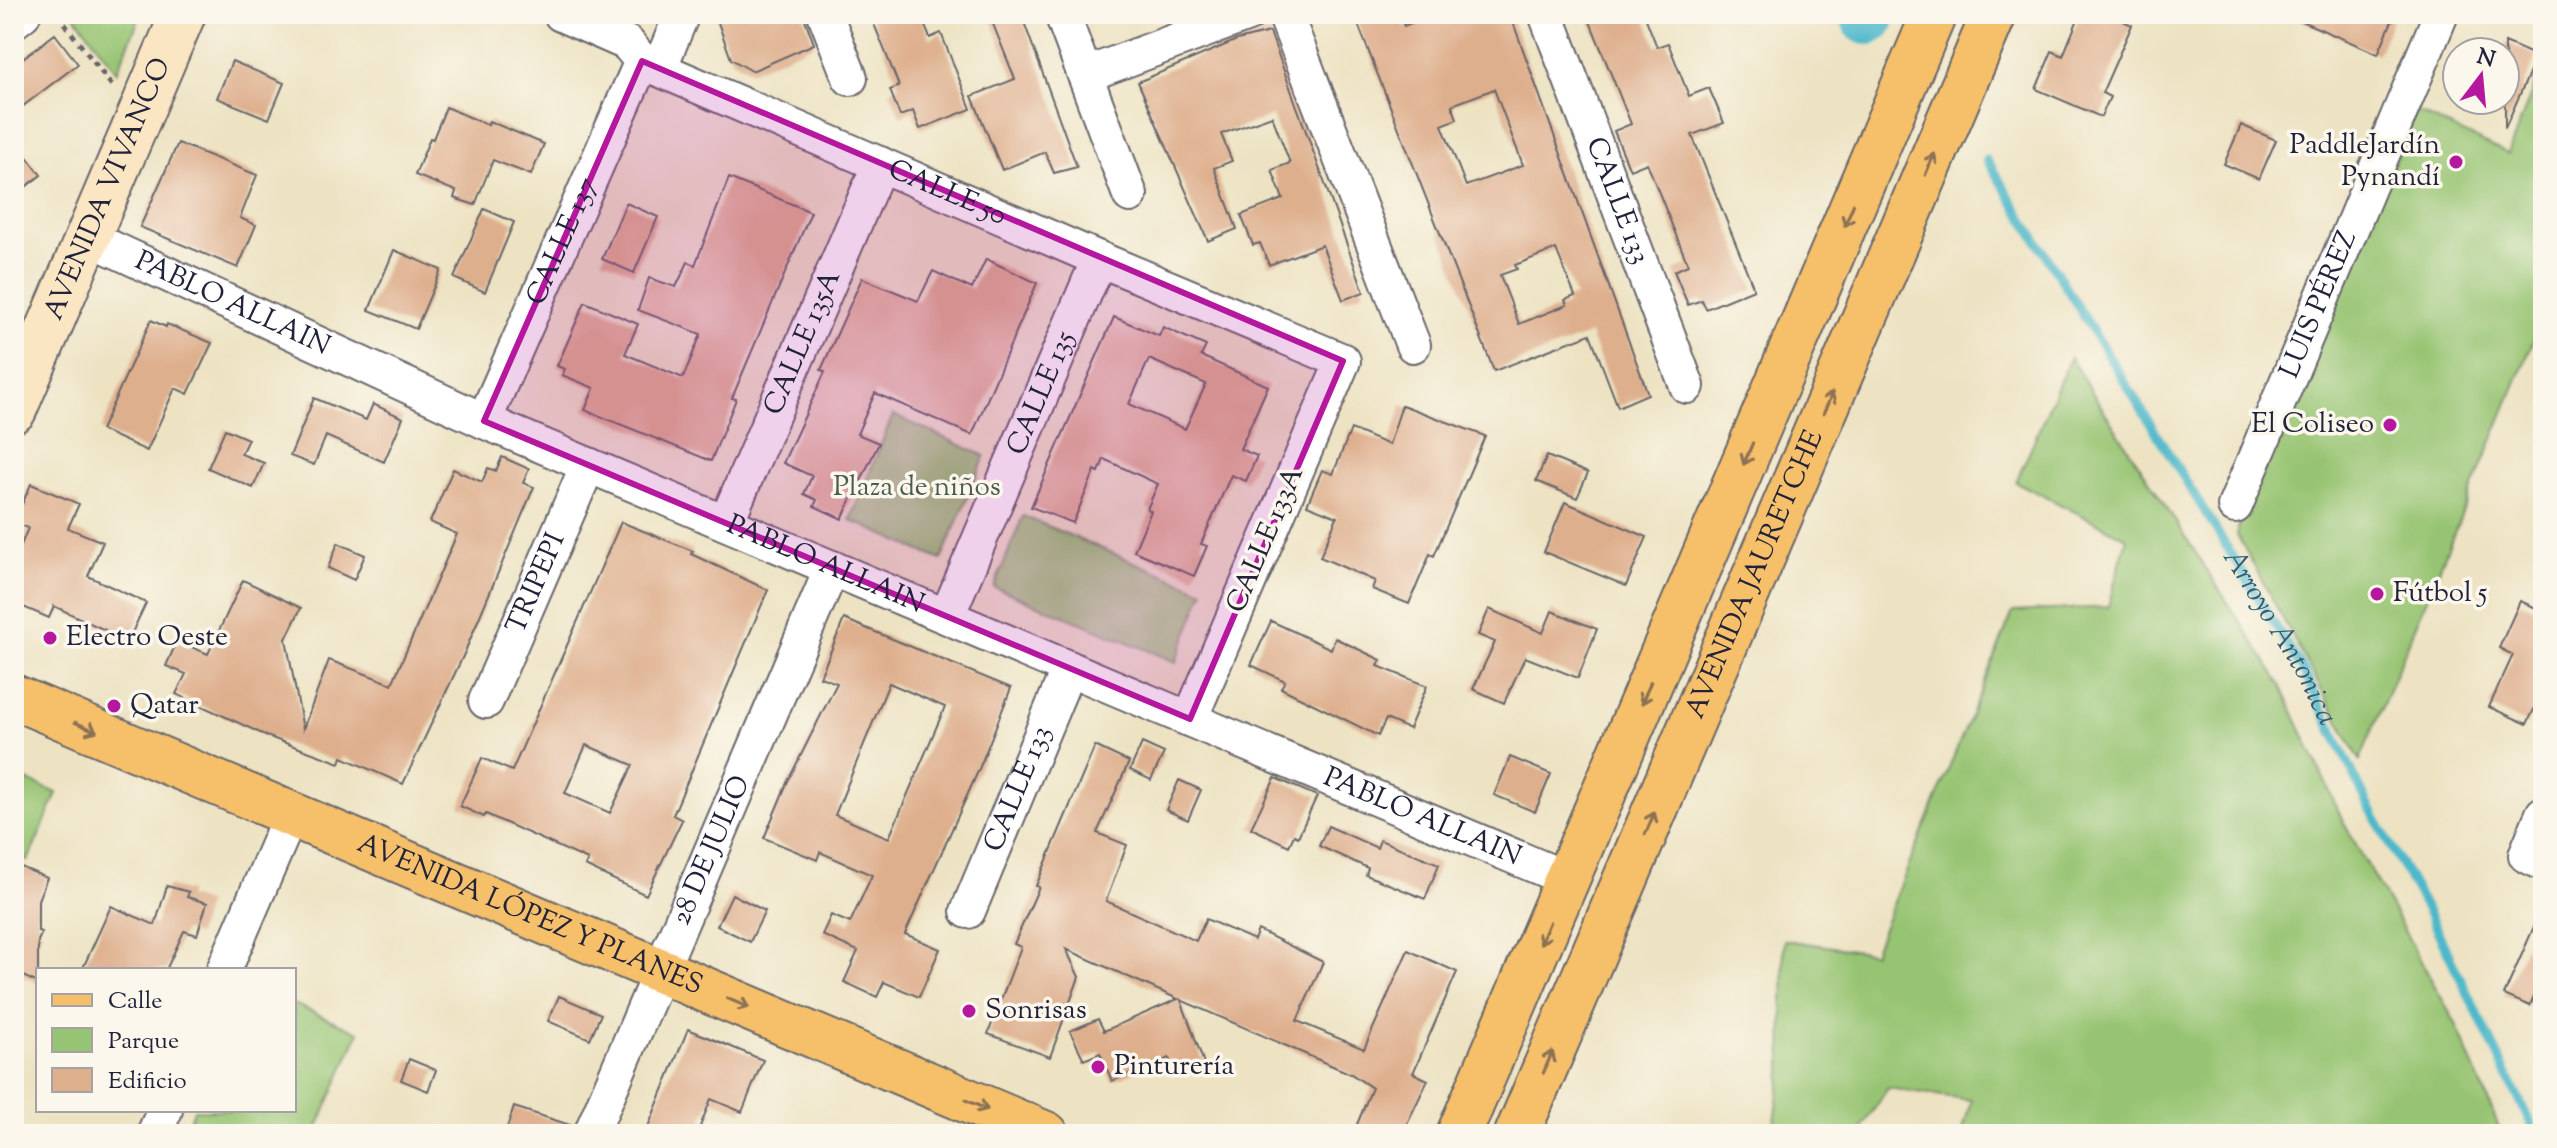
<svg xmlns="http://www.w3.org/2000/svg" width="2557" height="1148" viewBox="0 0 2557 1148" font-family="'Sorts Mill Goudy',serif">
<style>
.green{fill:#97c472;stroke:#5c7356;stroke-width:2}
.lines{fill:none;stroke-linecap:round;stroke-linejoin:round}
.stream{stroke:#4db8c9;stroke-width:9}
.river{stroke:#4db8c9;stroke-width:54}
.building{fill:#deaf8d;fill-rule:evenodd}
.street-casing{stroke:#69666b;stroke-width:38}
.secondary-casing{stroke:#69666b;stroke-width:48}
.primary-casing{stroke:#69666b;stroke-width:48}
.path{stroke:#69666b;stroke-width:5;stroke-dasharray:6 6;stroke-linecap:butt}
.street{stroke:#fff;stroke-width:34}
.secondary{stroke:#fbe6c4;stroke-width:44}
.primary{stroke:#f6c06b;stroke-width:44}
.oneway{stroke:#8c7153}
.marked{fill:#b5179e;fill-opacity:0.2;stroke:#b5179e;stroke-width:6;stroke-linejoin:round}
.poi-dot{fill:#b5179e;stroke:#fbf7ec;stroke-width:3}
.labels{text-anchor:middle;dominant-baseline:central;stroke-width:7;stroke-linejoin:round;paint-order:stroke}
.poi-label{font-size:28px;fill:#22223b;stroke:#fbf7ec;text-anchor:start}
.street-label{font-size:28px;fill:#22223b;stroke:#fbf7ec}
.park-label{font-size:28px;fill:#4b5b4e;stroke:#fbf7ec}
.water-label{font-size:30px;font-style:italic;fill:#335e74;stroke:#fbf7ec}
</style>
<rect width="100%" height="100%" fill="#fbf7ec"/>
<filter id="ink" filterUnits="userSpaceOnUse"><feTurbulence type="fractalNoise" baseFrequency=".0125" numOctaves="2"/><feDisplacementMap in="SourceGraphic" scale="16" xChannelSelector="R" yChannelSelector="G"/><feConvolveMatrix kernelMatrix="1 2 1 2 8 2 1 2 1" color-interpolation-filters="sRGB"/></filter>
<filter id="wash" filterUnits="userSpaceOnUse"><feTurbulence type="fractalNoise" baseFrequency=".006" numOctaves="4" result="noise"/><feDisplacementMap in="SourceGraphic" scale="32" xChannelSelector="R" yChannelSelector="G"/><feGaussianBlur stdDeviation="1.8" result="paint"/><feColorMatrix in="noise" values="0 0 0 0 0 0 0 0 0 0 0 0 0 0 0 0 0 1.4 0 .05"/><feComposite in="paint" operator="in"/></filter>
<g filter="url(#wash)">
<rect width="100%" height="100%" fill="#ede3c3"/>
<path class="green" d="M74,14H141L117,72Z
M2543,62V318L2360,760L2236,533L2416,111L2508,154Z
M2070,358L2281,685L2343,821L2456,1024L2502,1134H1962L1971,1100L1888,1088L1858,1134H1773L1782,1073L1784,940L1873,953L2013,612L2108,607L2127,538L2016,482Z
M893,415L985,456L941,560L850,520Z
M1023,516L1204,591L1176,662L994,587Z
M14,775L57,793L28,861L14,855Z
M294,1004L359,1032L315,1134L184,1133L194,1110H294Z"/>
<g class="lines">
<path class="stream" id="s1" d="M1987,160L2303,670L2370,808L2431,918L2536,1134"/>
<path class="river" d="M1867,14L1868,18"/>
</g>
<g id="blocks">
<path class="building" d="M715,14H803L814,44L752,71L731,59Z
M870,14H920L930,38L941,33L971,109L920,129L913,111L900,116L890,90L899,86Z
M989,14H1021L1077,167L1054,173L1045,152L1002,170L972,96L1015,79Z
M1354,14H1399L1404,26L1434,14H1510L1648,394L1618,407L1590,334L1494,371ZM1494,89L1523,165L1466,186L1442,125L1457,119L1452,105ZM1556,249L1575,296L1565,300L1567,305L1519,324L1500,275L1517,269L1515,265Z
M1587,14H1644L1657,47L1668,43L1689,96L1709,88L1724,123L1692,135L1754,289L1706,309L1702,300L1688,305L1674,271L1688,265L1647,163L1630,170L1614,131L1631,124Z
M2080,14H2108L2132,25L2102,93L2110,97L2101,117L2036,89L2052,51L2063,56Z
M2285,14H2375L2392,21L2378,54Z
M1270,32L1364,292L1343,300L1322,245L1269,265L1260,243L1253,245L1241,215L1283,199L1272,170L1290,163L1272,116L1221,134L1232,161L1214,168L1237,229L1208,241L1138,82L1237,40Z
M55,34L78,64L14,113V65Z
M2505,42L2537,56L2505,128Z
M232,61L284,83L269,119L217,98Z
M446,107L488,125L489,121L544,144L531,175L493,160L475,205L454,198L456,191L415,175L430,138L433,139Z
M2241,125L2276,140L2259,179L2224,164Z
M14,140L41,175L14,196Z
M178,143L257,175L240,218L256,225L238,268L140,227Z
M729,178L811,212L732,398L736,399L711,461L585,410L594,388L562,375L565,369L557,366L585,302L638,324L625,354L683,378L701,334L638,310L649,278L676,287L688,262L695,265Z
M626,203L658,217L634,273L602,259Z
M484,209L514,222L485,292L454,278Z
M394,250L441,270L416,329L369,310Z
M986,259L1037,283L972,435L875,393L857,434L879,443L842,519L814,506L817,500L804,494L812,476L783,463L825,372L821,370L862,278L918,301L933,271L972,289Z
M1114,317L1159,336L1163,327L1206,346L1201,356L1268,386L1240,449L1257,456L1246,481L1231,475L1201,544L1207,546L1194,576L1134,551L1151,511L1147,509L1158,484L1104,459L1099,472L1095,470L1073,523L1031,507ZM1149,359L1206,384L1185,429L1129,404Z
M151,320L166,327L167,324L212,343L188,394L175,388L147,451L101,430Z
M314,398L366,420L373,404L403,418L384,462L326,436L314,465L290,456Z
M1402,405L1485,436L1434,556L1430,554L1409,604L1372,589L1375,581L1320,557L1337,517L1307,505L1322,470L1333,474L1351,429L1389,445Z
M225,429L248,439L241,454L264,463L253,488L208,468Z
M1547,456L1588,473L1577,498L1536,481Z
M502,457L529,469L523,483L534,487L464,654L403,784L342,757L340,763L269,737L176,694L186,674L166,666L177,641L208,654L243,580L301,608L286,639L303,729L329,660L392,684L457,534L430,522L453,469L482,482L488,468L496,471Z
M31,484L79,504L68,528L103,542L88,576L146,603L128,641L54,606L49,618L14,603V562L28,528L14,522Z
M1565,502L1647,537L1626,586L1544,552Z
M621,522L693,551L691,554L768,590L673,815L682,820L646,895L585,866L588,860L486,814L484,817L460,806L482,758L512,771ZM586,745L633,765L610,813L565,793Z
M338,543L365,555L354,580L328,568Z
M2520,601L2543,611V691L2527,724L2489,707L2513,655L2499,648Z
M1489,609L1543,633L1552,611L1597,629L1578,678L1525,657L1504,703L1473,689L1495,642L1478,635Z
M844,619L1011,688L979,769L905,934L940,949L919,997L884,982L877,997L844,982L858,951L822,935L831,915L850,923L872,875L820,852L817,860L764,838L787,783L837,683L820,677ZM889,683L945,707L889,838L835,815Z
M1271,621L1331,649L1335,638L1381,660L1378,666L1427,686L1409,729L1386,719L1378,736L1281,688L1285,681L1251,665Z
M1142,743L1164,753L1151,780L1130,770Z
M1095,746L1129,762L1097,833L1127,845L1106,901L1196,941L1206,919L1254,940L1258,930L1323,962L1297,1021L1364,1049L1408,950L1457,972L1413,1073L1428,1080L1402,1134H1353L1372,1088L1351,1074L1181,1000L1205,1066L1176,1076L1169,1058L1112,1081L1100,1053L1084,1060L1070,1031L1098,1019L1104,1031L1178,999L1066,949L1079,977L1050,1057L988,1034L1021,947L1014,944L1039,887L1036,886Z
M1510,757L1551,774L1535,812L1494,795Z
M1275,778L1317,796L1298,837L1294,835L1289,846L1251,828Z
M1179,780L1201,790L1188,820L1166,810Z
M1328,826L1377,848L1380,840L1439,864L1425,899L1366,875L1368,868L1319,846Z
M14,864L47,878L38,900V931L42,932L38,941V983L23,976L14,995Z
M167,886L189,892L187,897L207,903L197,935L184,931L166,970H82L111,906L155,925Z
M732,894L765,911L750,942L717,926Z
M2543,906V977L2530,1006L2504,995Z
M559,996L601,1014L590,1039L548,1021Z
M688,1029L763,1060L742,1112L711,1099L697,1134H645Z
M409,1059L436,1070L428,1091L401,1080Z
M514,1107L573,1126L571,1134H505Z"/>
</g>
</g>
<g filter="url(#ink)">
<use href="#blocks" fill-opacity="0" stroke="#69666b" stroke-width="2"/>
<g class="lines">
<g class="street-casing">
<g id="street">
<path id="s2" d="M561,14L627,43L642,61L659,69L1099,259L1343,361L1190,719"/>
<path d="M825,14L850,78"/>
<path d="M1062,14L1130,195"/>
<path d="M1285,14L1413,345"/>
<path id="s3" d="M1546,14L1687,386"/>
<path d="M14,21L23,14"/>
<path d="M659,69L682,14"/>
<path d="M1085,75L1248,14"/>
<path id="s4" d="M87,237L484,421L1567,879"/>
<path id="s5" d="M484,421L642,61"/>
<path id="s6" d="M2235,506L2441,14"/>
<path id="s7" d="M726,523L880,164"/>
<path id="s8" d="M947,616L1099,259"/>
<path id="s9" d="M486,701L588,465"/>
<path d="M2543,814L2526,855L2543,863"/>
<path id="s10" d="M968,911L1069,668"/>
<path d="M224,970L291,814"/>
<path d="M154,1134L165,1110"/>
<path id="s11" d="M591,1134L832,568"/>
</g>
</g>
<g class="secondary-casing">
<g id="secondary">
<path id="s12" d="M14,410L183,14"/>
</g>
</g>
<g class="primary-casing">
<g id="primary">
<path id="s13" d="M14,697L1046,1134"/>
<path d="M1459,1134L1934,14"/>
<path id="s14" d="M1517,1134L1994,14"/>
</g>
</g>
<path class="path" d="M57,14L113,87"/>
<use href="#street" class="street"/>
<use href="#secondary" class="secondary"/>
<use href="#primary" class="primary"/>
</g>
<defs><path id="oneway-shaft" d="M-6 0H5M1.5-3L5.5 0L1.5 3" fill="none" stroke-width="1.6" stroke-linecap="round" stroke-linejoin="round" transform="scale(2)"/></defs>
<g class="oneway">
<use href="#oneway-shaft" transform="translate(1930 164) rotate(-67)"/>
<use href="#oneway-shaft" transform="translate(1849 215) rotate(113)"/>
<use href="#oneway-shaft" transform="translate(1828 403) rotate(-67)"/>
<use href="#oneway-shaft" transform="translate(1748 454) rotate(113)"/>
<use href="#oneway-shaft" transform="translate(1646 693) rotate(113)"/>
<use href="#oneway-shaft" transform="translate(86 727) rotate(23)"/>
<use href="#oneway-shaft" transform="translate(1650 823) rotate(-67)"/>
<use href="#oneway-shaft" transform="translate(1545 933) rotate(113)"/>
<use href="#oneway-shaft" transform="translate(738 1003) rotate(23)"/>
<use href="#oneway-shaft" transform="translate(1548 1062) rotate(-67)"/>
<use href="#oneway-shaft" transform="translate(977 1105) rotate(23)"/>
</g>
</g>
<path class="marked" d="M642,61L1343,361L1190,719L484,421Z"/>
<g class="poi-dot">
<circle cx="2456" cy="162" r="8"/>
<circle cx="2390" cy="425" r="8"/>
<circle cx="2377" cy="594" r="8"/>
<circle cx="50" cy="638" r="8"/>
<circle cx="114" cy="706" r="8"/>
<circle cx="969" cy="1011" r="8"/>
<circle cx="1098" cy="1067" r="8"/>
</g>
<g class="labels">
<g class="poi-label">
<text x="2440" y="146" text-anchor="end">PaddleJardín<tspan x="2440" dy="32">Pynandí</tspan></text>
<text x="2374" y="425" text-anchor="end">El Coliseo</text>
<text x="2393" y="594">Fútbol 5</text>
<text x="66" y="638">Electro Oeste</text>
<text x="130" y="706">Qatar</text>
<text x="985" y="1011">Sonrisas</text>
<text x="1114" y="1067">Pinturería</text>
</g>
<g class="street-label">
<text stroke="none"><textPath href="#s12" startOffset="240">AVENIDA VIVANCO</textPath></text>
<text stroke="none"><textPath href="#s2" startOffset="428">CALLE 50</textPath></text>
<text stroke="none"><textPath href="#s3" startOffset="200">CALLE 133</textPath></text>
<text stroke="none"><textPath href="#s5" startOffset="196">CALLE 137</textPath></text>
<text stroke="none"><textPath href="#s4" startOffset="160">PABLO ALLAIN</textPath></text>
<text stroke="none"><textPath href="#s6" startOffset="218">LUIS PÉREZ</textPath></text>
<text stroke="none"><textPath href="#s7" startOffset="196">CALLE 135A</textPath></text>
<text stroke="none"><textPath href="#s8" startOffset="242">CALLE 135</textPath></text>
<text transform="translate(1266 540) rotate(-67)">CALLE 133A</text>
<text stroke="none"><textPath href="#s4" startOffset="808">PABLO ALLAIN</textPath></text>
<text stroke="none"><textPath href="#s14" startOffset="608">AVENIDA JAURETCHE</textPath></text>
<text stroke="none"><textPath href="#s9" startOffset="128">TRIPEPI</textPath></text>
<text stroke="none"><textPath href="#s10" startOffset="132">CALLE 133</textPath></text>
<text stroke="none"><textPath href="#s4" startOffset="1456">PABLO ALLAIN</textPath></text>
<text stroke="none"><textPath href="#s11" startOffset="308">28 DE JULIO</textPath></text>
<text stroke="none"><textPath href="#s13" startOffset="560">AVENIDA LÓPEZ Y PLANES</textPath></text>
</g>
<g class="park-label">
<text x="917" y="488">Plaza de niños</text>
</g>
<g class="water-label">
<text stroke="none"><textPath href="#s1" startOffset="560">Arroyo Antonica</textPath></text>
</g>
</g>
<rect width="2557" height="1148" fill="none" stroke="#fbf7ec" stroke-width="48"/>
<rect x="36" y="968" width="260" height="144" fill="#fbf7ec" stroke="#a4a2a5" stroke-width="2"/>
<rect x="52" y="994" width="40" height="12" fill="#f6c06b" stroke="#a4a2a5" stroke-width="2"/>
<text x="108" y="1008" font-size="24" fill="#22223b">Calle</text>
<rect x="52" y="1028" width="40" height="24" fill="#97c472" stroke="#a4a2a5" stroke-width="2"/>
<text x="108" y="1048" font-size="24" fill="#22223b">Parque</text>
<rect x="52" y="1068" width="40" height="24" fill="#deaf8d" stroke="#a4a2a5" stroke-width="2"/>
<text x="108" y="1088" font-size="24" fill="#22223b">Edificio</text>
<g transform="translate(2481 76) rotate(16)"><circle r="38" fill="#fbf7ec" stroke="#a4a2a5" stroke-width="2"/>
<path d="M0-6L14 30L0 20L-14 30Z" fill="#b5179e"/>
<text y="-12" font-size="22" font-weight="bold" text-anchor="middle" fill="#22223b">N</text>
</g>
</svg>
